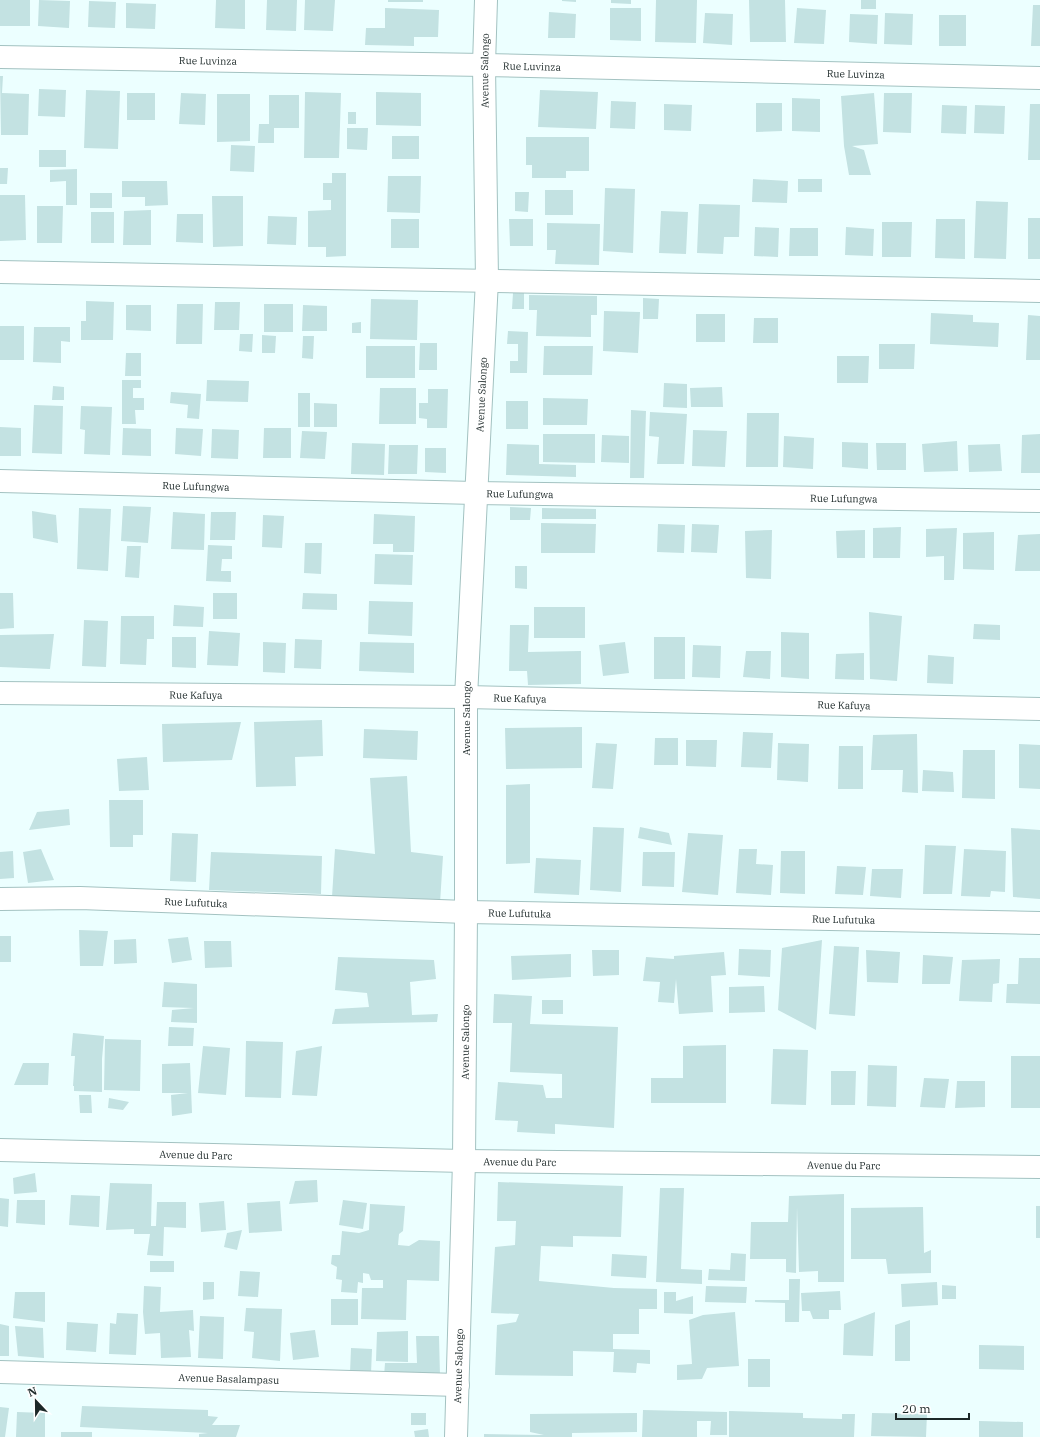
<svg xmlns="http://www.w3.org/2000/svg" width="1040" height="1437" viewBox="0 0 1040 1437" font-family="'IBM Plex Serif',serif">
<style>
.building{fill:#c3e2e2}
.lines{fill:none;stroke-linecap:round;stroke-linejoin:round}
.minor-casing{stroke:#a3c2c1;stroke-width:24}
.tertiary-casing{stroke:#a3c2c1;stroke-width:24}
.minor{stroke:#fff;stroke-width:22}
.tertiary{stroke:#fff;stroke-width:22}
.labels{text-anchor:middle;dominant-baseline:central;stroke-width:3;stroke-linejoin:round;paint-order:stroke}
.street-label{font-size:10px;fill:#1c2828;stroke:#fff}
</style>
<rect width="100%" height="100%" fill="#ecffff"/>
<path class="building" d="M0,0H30V26H0Z
M39,0L70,1L69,28L38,26Z
M216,0H245V29L215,28Z
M267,0H297L296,31L266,30Z
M305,0H335L333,31L304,30Z
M388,0H423V2H388Z
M562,0H576V2L562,1Z
M611,0H631V4L611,3Z
M656,0H697L696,43L655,42Z
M749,0H785L786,42H750Z
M861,0H876V9H861Z
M89,1L116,2L115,28L88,27Z
M126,3L156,4L155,29L126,28Z
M1033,5H1040V46H1031Z
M385,8L439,10L438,37H414V46L365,45L366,28H385Z
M610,8H641V41L610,40Z
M797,8L826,10L824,44L794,43Z
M549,12L576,14L575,38H548Z
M705,13L733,14L732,45L703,43Z
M885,13L913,14L912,45L884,44Z
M850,14L878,15L877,44L849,42Z
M939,15H966V46H939Z
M0,76H3L2,93L29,94L28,135H1Z
M39,89L66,90L65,117L38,116Z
M86,90L120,91L118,149L84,148Z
M540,90L598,92L596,129L538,127Z
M305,92L341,93L339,158H304Z
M376,92L421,93V126L376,125Z
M127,93H155V120H127Z
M181,93L206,94L205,125L179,124Z
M874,93L878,144L852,146L864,150L871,175H849L844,146L841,96Z
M884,93H912L911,133L883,132Z
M217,94H250V141L217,142Z
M269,95H299V128H274V143H258L259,124H269Z
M792,98L820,99V132L792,131Z
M611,101L636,102L635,129L610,128Z
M756,103H782V131L756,132Z
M664,104L692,105L691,131L664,130Z
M1030,104H1040V160H1028Z
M942,105L967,106L966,134L941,133Z
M975,105L1005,106L1004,134L974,133Z
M348,112H356V124H348Z
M347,128H368L367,150L347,149Z
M392,136H419V159H392Z
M526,137H589V171H566V178H532V165H526Z
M231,145L255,146L254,172L230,171Z
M39,150H66V167H39Z
M0,168H8L7,184H0Z
M77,169V205H66V181L50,182V170Z
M332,173H346V256L326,257V247H308V211L331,210V200H323V183H332Z
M388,176H421L420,213L387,212Z
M753,179L788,181L787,203L752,202Z
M798,179H822V192H798Z
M122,181H167L168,205L145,206V197H122Z
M605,188L635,189L633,253L603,251Z
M545,190H573V215H545Z
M515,192H529L528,212L515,211Z
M90,193H112V208H90Z
M0,195H25L26,240L0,241Z
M212,196H243V246L213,247Z
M976,201L1008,202L1006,259L974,258Z
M699,204L740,205L739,237H724L723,254L697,253Z
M37,206H63L62,243H37Z
M151,210V245H123L124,211Z
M661,211L688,212L686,254L659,253Z
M91,212H114V243H91Z
M177,214H203V243L176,242Z
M268,216L297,217L296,245L267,244Z
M1028,218H1040V259H1028Z
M391,219H419V248H391Z
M509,219H533V246H510Z
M936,219H965V259L935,258Z
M882,222H912L911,257H882Z
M547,223L600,224L599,265L555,264L556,250H547Z
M755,227L779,228L778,257L754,256Z
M846,227L874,229L873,256L845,255Z
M790,228H818V256H789Z
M513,293H524V309H512Z
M529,295L597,296V315H591V337L536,336L537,310H529Z
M643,298L659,299L658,319H643Z
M371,299L418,300L417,340L370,339Z
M86,301L114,302L113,340H81V321H86Z
M215,302H240L239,330H214Z
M177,304H203L202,344H176Z
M264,304H293V332H264Z
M126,305H151V331L126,330Z
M303,305L327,306V331H302Z
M604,311L640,312L638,353L603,351Z
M931,313L973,315V322L999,323L998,347L930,344Z
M696,314H725V342H696Z
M1028,315L1040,316V360H1026Z
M754,318H778V343H753Z
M361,322V333H352V323Z
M0,326H24V360H0Z
M34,327H70V342L61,341V363L33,362Z
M508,331L528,332L527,373H510V361H518V344H507Z
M240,334H253L252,352L239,351Z
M262,335L276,336L275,353H262Z
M303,336H314L313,359L302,358Z
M420,343H437V370H419Z
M879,344H915L914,369H879Z
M366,346H415V378H366Z
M544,346H593L592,375H543Z
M126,353H141V376H125Z
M837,356H869L868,383H837Z
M122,380H141V388H133V398H144V410H135L136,424H122Z
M207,380L249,381L248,402L206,401Z
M664,383L687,384V408L663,407Z
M53,386L64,387V400H52Z
M722,387L723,407H691L690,388Z
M380,388H416V424H379Z
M428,389H448L447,428H427V419L419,418V403H428Z
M171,392L201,394L199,419L187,418L188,405L170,403Z
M298,393H310V427H298Z
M543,398L588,399L587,425H543Z
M506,401H528V429H506Z
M314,403L337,404V427H314Z
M34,405L63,406L62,454L32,453Z
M81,406L112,407L110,455L84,454L85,430L80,429Z
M631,410L646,411L644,478H630Z
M650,412L687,414L684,464H657L659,437L649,436Z
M747,413H779L778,467H746Z
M0,427L21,428V456H0Z
M123,428L151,429V456L122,455Z
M176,428L203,429L201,456L175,454Z
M264,428H291V458H263Z
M212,429L239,430L238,459L211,458Z
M693,430L727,431L725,467L692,466Z
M302,431L327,432L325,459L300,458Z
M543,434H595V463L543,462Z
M1040,434V473H1021L1022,435Z
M602,435L629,436V463L601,462Z
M784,436L814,438L813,469L783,467Z
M957,441L958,471L924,472L922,444Z
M842,442L868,443V469L842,467Z
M352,443L385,444L384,475L351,474Z
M876,443H906V470H877Z
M507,444L539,445V464L576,465V477L506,475Z
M1000,444L1002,471L969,472L968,445Z
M389,445H418L417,474H388Z
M425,448H446V473L425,472Z
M123,506L151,507L148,543L121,541Z
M510,507L531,508L530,520H510Z
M79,508L111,509L108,571L77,569Z
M542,508L596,509V519H542Z
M32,511L56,515L58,543L33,538Z
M173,512L205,514L204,550L171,549Z
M211,512H236L235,540H210Z
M374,514L415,516L414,552H393V544H373Z
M263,515L284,516L282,548L262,547Z
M541,523L596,524L595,553H541Z
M658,524L685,525L684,553L657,552Z
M692,524L719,525L717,553L691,552Z
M901,527L900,558H873V528Z
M957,528L954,580H944V556L926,557V529Z
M772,530L771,579L746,578L745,531Z
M865,530V558H837L836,531Z
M994,532V570L963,569V533Z
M1040,534V571H1015L1018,535Z
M305,543H322L321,574L304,573Z
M208,545L232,546V559H222L221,571H231V582L206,581Z
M127,546H141L139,578L125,577Z
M375,554L413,555L412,585L374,584Z
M515,566H527V589L515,588Z
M0,593H13L14,628L0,629Z
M213,593H237V619H213Z
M303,593L337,594V610L302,609Z
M369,601L413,602L412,636L368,634Z
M174,605L204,607L203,627L173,626Z
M534,607H585V638H534Z
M869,612L902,616L897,681L870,679Z
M121,616H154V639H147L146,665L120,664Z
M84,620L108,621L106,667L82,666Z
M974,624L1000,625V640L973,639Z
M510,625H529L528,652L581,651V684L528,685L527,671H509Z
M209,631L240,633L238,666L207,665Z
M781,632L809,633V679L781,677Z
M54,634L50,669L0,667V635Z
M172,637H196V668L172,667Z
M654,637H685V679H654Z
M295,639L322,640L321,669L294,668Z
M263,642L286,643L285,673L263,672Z
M360,642L414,643V673L359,671Z
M625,642L629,673L603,676L599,645Z
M693,645L721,646L720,678L692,677Z
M746,651H771L770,679L743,677Z
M864,653V680L835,679L836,654Z
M928,655L954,657L953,684L927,683Z
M322,720L323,756L295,757L296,786L256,787L254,722Z
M241,722L232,760L163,762L162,724Z
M582,727V768L506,769L505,728Z
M364,729L418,731L417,760L363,758Z
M743,732L773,733L771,768L741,767Z
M917,734L918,793L902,792L903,770H871L873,735Z
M655,738H678V765H654Z
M686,740H717L716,767L686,766Z
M596,743L617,744L613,789L592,788Z
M778,743L809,744L808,782L777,780Z
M1019,744L1040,745V789L1019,788Z
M839,746H863V789H838Z
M963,750H995V799L962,798Z
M147,757L149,790L119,791L117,759Z
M923,770L953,772L954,792L922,791Z
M407,776L411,852L443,856L440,903L332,897L335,849L375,854L370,778Z
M530,784V863L506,864V785Z
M109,800H143V835H133V847H110Z
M69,809L70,825L29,830L37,812Z
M593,827L624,828L621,892L590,890Z
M640,827L669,833L672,845L638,838Z
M1011,828L1040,830V899L1013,897Z
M172,833L198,834L196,882L170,881Z
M688,833L723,835L718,895L682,892Z
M925,845L956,846L952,894H923Z
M41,849L54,880L28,883L23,852Z
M739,849H757L756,864L773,865L771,895L736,893Z
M964,849L1006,851L1005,892L991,891L990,897L961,896Z
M13,851L14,878L0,879V852Z
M781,851H805V894L780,893Z
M211,852L322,856L321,894L209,890Z
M643,852H675L674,887L642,886Z
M536,858L581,860L579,895L534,893Z
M837,866L866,867L863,895L835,894Z
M872,869H903L901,898L870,896Z
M79,930L108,931L103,966H80Z
M0,936H11V962H0Z
M188,937L192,960L172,963L168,939Z
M136,939L137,963L114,964V940Z
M822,940L816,1030L778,1010L782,948Z
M204,941H231L232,967L205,968Z
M834,946L859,947L855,1016L829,1014Z
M739,949L771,950L770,977L738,975Z
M592,950H619V975L593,976Z
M866,950L900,952L898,983L867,982Z
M724,952L726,975L711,976L713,1012L679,1014L676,979L674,1003L658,1002L660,982L643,981L646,957L674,959V956Z
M571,954V977L512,980L511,956Z
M923,955L953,957L950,984H922Z
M338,957L434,960L436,979L410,982L412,1015L438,1014L437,1022L332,1024L335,1009L369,1007L367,993L335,990Z
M1019,958H1040V1004L1006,1003L1007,984H1018Z
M1000,959L999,983L993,984L992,1002L959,1001L962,960Z
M164,982L197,984V1023L171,1022L172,1010L194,1008L162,1007Z
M764,986L765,1012L729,1013V987Z
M494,994L532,996L530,1024L618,1027L614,1128L555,1124V1134L517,1132L518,1121L495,1120L498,1082L543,1085L546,1098H562V1074L510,1072L512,1023H493Z
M542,1000H563V1014H542Z
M169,1027L194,1028L193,1046H168Z
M73,1033L104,1036L102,1059V1092L74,1091V1086H73L75,1056H71Z
M105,1039L141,1040L140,1091L104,1090Z
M246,1041L283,1042L281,1098L245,1097Z
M726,1045V1103H651V1078H683V1046Z
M203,1046L230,1048L226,1095L198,1093Z
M322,1046L317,1096L292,1095L296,1051Z
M773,1049L808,1050L806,1105L771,1104Z
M1011,1056H1040V1108H1011Z
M23,1063H49L48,1085H14Z
M190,1063L192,1113L172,1116L171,1095L188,1093H162V1064Z
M868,1065L897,1066L896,1107L867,1106Z
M831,1071H856L855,1105H831Z
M924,1078L949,1079L945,1108L920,1107Z
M957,1081H985V1107L955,1108Z
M79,1095H91L92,1113H80Z
M109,1098L129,1102L123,1110L108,1108Z
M35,1173L37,1192L14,1194L13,1178Z
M317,1180L318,1202L289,1204L295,1181Z
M498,1182L623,1186L621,1237L573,1236V1247L541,1246L539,1281L614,1288L657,1289V1309H639V1334H613V1349L650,1350V1364L637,1363L636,1373L613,1372L614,1352L573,1351V1376L495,1375L497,1325L516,1322L519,1314L491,1313L495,1247L515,1245L516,1221H497Z
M110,1183L152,1184L151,1226H156L157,1202H186V1228L164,1227L163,1256L147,1255L150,1234H134V1229L106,1230Z
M660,1188H684L681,1269L702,1270V1284L656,1282Z
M844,1194V1282H818V1271L799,1272L797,1207L796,1273L786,1272V1259H750L751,1222H788L789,1196Z
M71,1195L100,1196L99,1227L69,1225Z
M0,1198L9,1199L8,1227L0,1226Z
M17,1200H45V1225L16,1223Z
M343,1200L367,1203L363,1229L339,1225Z
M224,1201L226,1230L201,1232L199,1203Z
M280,1201L282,1231L249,1233L247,1203Z
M370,1204L405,1206L403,1231L399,1234L398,1245L409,1246L419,1240L440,1241L439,1281L407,1280L406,1320L361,1319L362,1288H383V1280H371L369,1274L363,1273V1283L358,1282L357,1293L341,1292L342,1280L336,1279L337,1267L331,1264L332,1255H340L342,1231L359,1233L369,1230Z
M1036,1206H1040V1238H1036Z
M923,1207L924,1253L931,1250V1273L888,1274L886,1259H851V1208Z
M242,1230L237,1250L224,1247L227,1233Z
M731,1253L746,1254L745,1281L708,1280L709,1269L730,1270Z
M612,1254L647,1256L646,1278L611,1276Z
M150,1261H174V1272H150Z
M240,1271L260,1272L258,1297L238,1296Z
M789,1279H800L799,1322H785V1303L755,1302V1300H789Z
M203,1282H214V1299L203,1300Z
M937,1282L938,1305L902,1307L901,1284Z
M942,1285L956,1286V1299H942Z
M144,1286L161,1287L160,1312L193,1310L194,1331L189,1330L191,1357L161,1358L160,1333L145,1334L143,1312Z
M706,1286L747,1287L746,1303L705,1302Z
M840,1291L841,1310H829V1319H813L810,1311H802L801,1293Z
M15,1292H45V1322L13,1318Z
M664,1292H676V1301L693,1296V1314L664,1313Z
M331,1299H358V1325H331Z
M246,1308L282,1309L280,1361L252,1358L254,1332L244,1331Z
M735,1312L739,1366L707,1368L702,1379L677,1380V1365L692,1364L689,1320L703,1315Z
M875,1312L873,1356L843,1355L844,1324Z
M117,1313L138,1314L136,1355L109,1354L110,1323L116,1324Z
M200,1316L224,1317L223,1359L198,1358Z
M910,1320V1361H895V1325Z
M67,1322L98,1324L96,1352L66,1350Z
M0,1324L9,1326V1356H0Z
M15,1326L43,1328L44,1358L18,1356Z
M315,1330L319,1357L293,1360L290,1333Z
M408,1331V1362L376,1361L377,1332Z
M416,1336H439L440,1376H384L385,1363H417Z
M979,1345L1024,1346V1370L979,1369Z
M351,1348L372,1349L371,1374L350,1373Z
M748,1359H770V1387H748Z
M82,1406L208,1410V1416L218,1417L212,1425H240L236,1437H199V1434L208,1433L80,1427Z
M0,1407L9,1408L5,1437H0Z
M643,1410L727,1412V1435H710L711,1421H697V1437H642Z
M729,1411L803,1413V1418L842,1419V1414H855L854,1437H729Z
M17,1412L45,1413V1437H16Z
M411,1413H426V1425H411Z
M637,1413V1432L572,1433V1437H484V1434L544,1435L530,1432V1414Z
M872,1413L927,1414L926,1437L871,1436Z
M979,1421L1023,1422V1437H979Z
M428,1429L429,1437H415L414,1431Z
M61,1432H92V1437H61Z"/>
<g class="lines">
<g class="minor-casing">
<g id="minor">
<path id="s1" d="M0,57L484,65L1040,78"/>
<path d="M0,272L1040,291"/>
<path id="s2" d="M0,481L475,493L1040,501"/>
<path id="s3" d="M0,693L466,697L1040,709"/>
<path id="s4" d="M0,899L80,898L466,912L1040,923"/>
<path id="s5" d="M0,1372L458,1385"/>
</g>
</g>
<g class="tertiary-casing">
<g id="tertiary">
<path id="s6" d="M0,1150L464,1161L1040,1167"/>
<path id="s7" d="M456,1437L464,1161L466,912V697L487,280L484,65L486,0"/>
</g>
</g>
<use href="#minor" class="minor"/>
<use href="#tertiary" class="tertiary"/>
</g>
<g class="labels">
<g class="street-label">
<text stroke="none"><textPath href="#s1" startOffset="208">Rue Luvinza</textPath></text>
<text stroke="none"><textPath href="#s1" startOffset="532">Rue Luvinza</textPath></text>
<text stroke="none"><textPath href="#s7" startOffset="1367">Avenue Salongo</textPath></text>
<text stroke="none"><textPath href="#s1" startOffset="856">Rue Luvinza</textPath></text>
<text stroke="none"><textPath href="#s7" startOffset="1043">Avenue Salongo</textPath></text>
<text stroke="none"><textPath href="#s2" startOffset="196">Rue Lufungwa</textPath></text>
<text stroke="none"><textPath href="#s2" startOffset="520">Rue Lufungwa</textPath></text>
<text stroke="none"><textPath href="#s2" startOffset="844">Rue Lufungwa</textPath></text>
<text stroke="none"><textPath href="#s3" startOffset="196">Rue Kafuya</textPath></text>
<text stroke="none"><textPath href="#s3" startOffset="520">Rue Kafuya</textPath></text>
<text stroke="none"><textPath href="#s3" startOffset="844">Rue Kafuya</textPath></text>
<text stroke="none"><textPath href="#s7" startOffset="719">Avenue Salongo</textPath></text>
<text stroke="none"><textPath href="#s4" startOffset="196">Rue Lufutuka</textPath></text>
<text stroke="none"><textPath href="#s4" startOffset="520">Rue Lufutuka</textPath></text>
<text stroke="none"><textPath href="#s4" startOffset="844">Rue Lufutuka</textPath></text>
<text stroke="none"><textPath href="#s7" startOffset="395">Avenue Salongo</textPath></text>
<text stroke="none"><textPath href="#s6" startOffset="196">Avenue du Parc</textPath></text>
<text stroke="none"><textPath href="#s6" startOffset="520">Avenue du Parc</textPath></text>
<text stroke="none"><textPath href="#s6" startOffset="844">Avenue du Parc</textPath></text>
<text stroke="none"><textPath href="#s7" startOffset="71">Avenue Salongo</textPath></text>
<text stroke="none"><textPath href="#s5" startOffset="229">Avenue Basalampasu</textPath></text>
</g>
</g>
<g transform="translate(36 1401) rotate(338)" stroke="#ffffff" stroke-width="3" paint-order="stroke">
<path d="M0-3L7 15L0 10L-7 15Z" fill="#1c2828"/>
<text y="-6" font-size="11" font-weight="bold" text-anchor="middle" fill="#1c2828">N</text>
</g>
<path d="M896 1413v6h73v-6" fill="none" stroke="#1c2828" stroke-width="2"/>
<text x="902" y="1413" font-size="12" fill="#1c2828" stroke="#ffffff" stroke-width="3" paint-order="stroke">20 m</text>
</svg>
